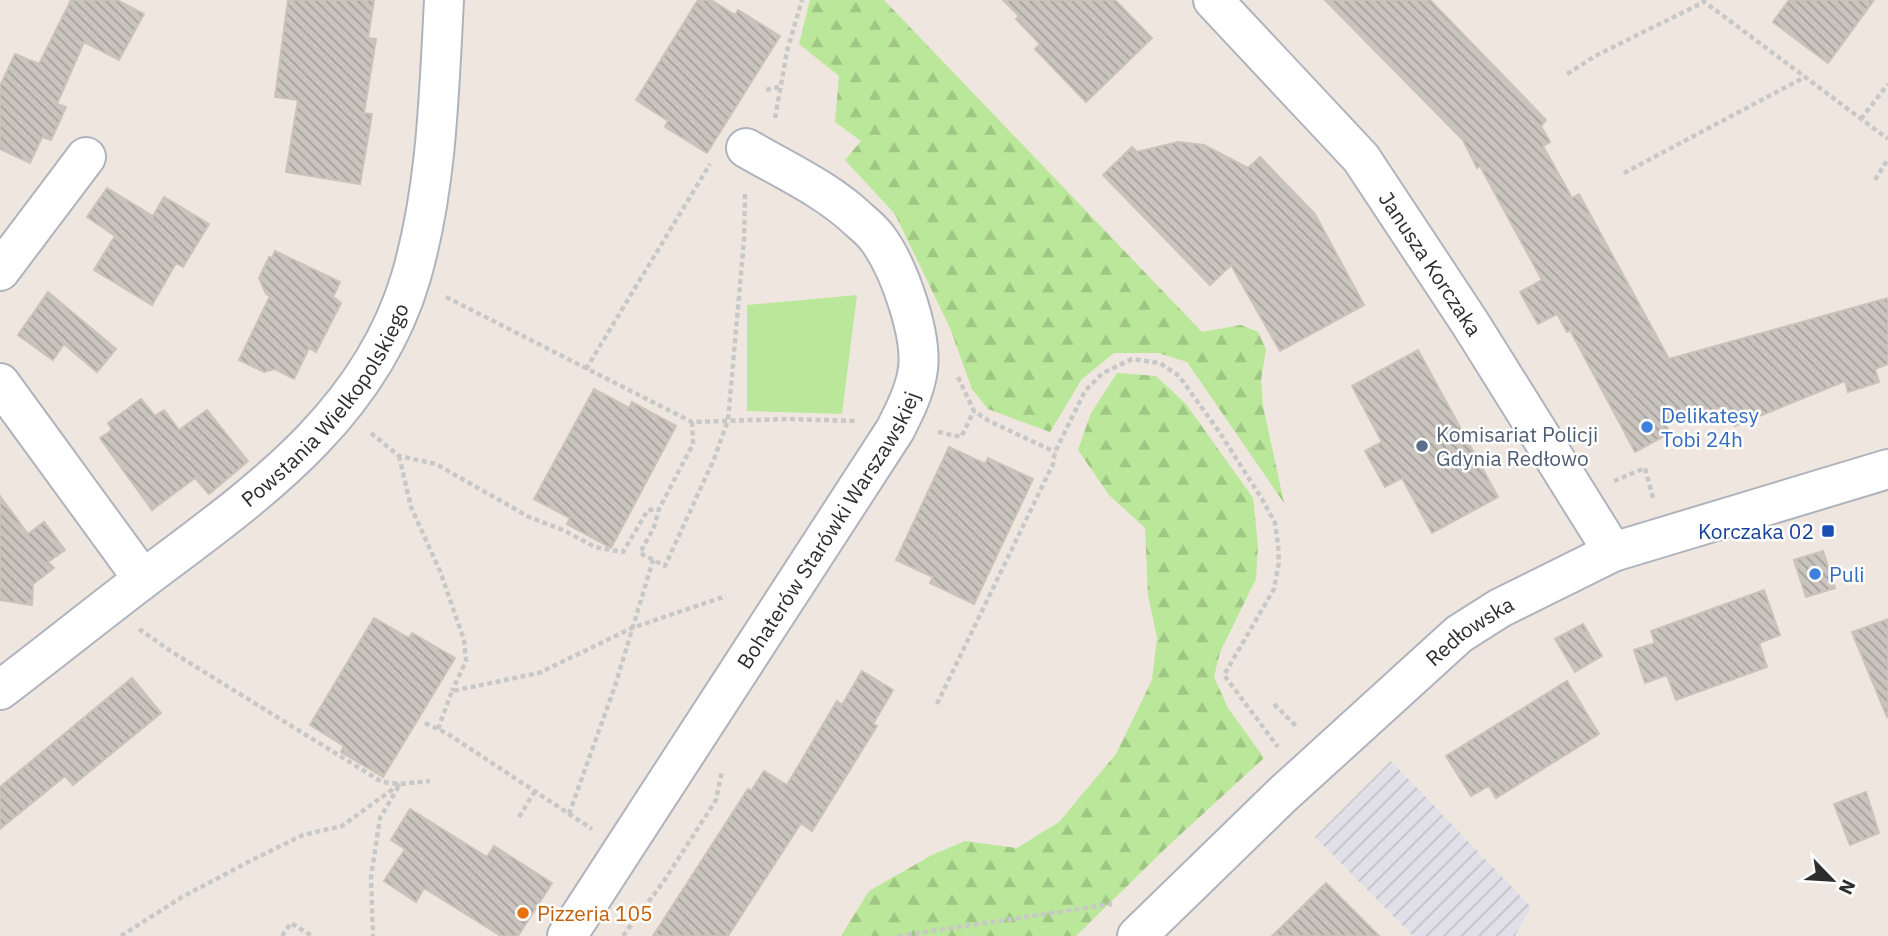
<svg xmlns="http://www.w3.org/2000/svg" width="1888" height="936" viewBox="0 0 1888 936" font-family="'IBM Plex Sans',sans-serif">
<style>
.industrial{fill:url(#industrial-furrows)}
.forest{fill:url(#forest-firs)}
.park{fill:#bae799}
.building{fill:url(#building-back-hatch);stroke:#cbc2b8;stroke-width:2}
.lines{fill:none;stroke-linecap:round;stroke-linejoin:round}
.minor-casing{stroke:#afb3bd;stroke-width:42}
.path{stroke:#c8c8c8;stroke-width:4.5;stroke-dasharray:5 3.5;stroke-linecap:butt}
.minor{stroke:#fff;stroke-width:38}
.shop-dot{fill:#3f7fe0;stroke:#fff;stroke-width:2.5}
.service-dot{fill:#5c6f8a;stroke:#fff;stroke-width:2.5}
.transit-dot{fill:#1a4fb4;stroke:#fff;stroke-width:2.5}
.food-dot{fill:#e8710a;stroke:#fff;stroke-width:2.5}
.labels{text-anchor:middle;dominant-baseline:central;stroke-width:5;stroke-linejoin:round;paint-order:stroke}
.street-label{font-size:21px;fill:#2d2d2d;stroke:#fff}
.shop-label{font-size:21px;fill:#366cbe;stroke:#fff;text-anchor:start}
.service-label{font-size:21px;fill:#4e5e75;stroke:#fff;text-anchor:start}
.transit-label{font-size:21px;fill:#164399;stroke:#fff;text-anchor:end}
.food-label{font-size:21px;fill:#c56008;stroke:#fff;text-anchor:start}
</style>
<defs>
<pattern id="industrial-furrows" width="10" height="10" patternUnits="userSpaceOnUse" patternTransform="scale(1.75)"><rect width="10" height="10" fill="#e1dfe7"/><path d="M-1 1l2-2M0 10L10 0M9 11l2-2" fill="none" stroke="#c1c0c6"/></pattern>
<pattern id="forest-firs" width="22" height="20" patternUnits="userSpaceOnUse" patternTransform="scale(1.75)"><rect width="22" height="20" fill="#bae799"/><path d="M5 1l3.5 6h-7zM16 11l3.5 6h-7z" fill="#a0c684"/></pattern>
<pattern id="building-back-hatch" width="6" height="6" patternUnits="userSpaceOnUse" patternTransform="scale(1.75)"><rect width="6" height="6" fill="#cac4be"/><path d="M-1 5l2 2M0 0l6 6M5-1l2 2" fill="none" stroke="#a4a09b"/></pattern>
</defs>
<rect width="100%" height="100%" fill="#efe7df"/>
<path class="industrial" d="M1391,761L1531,907L1515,936H1413L1315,837Z"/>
<path class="forest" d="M810,0H884L1202,332L1241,325L1258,332L1266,349L1261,380L1263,406L1284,503L1187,362L1158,353H1114L1082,379L1050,432L988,409L972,389L950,328L895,214L845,160L861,141L835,122L839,76L799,44Z
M1117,373L1156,376L1186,404L1253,498L1258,545L1256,579L1220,652L1214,677L1228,708L1264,758L1167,847L1076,936H841L869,891L932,855L965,841L1017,848L1059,822L1116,754L1152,680L1157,638L1148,595L1145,528L1109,495L1078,450L1091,413Z"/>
<path class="park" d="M857,295L842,414L747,411V305Z"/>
<path class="building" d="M71,0H117L144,14L119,60L84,42L57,104L66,107L51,140L42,137L30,163L0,149V86L15,54L39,64Z
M288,0H374L368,38L376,39L364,113L372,114L360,184L286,172L298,100L275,97Z
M698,0H711L735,15L738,10L780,36L707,153L665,127L668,121L636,100Z
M1003,0H1115L1152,38L1086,102L1035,49L1040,44L1016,19L1019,16Z
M1325,0H1430L1546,120L1541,126L1550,142L1543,146L1572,198L1579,194L1669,359L1888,298V364L1875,369L1879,382L1848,392L1845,381L1735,426L1727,406L1665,423L1670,433L1635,452L1570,330L1567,332L1557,314L1538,324L1520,292L1542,280L1480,166L1477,168L1463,140Z
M1789,0H1874L1828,63L1773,22Z
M1178,142L1204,145L1248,168L1260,157L1315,214L1364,305L1280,351L1231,265L1210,285L1103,175L1132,147L1137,152Z
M107,188L153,216L164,197L209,224L183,267L176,263L152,305L94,270L115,236L87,217Z
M275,251L340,282L333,297L341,303L316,352L309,348L294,379L275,369L264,372L239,360L270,296L266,294L259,278L269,257L272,258Z
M48,292L116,349L97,372L64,344L53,360L18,335Z
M1418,350L1498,497L1432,533L1402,478L1385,487L1365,451L1382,442L1352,386Z
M594,389L629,408L632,402L676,426L611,548L567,524L570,518L534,499Z
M141,399L155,416L164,410L179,430L207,410L248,461L209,494L195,478L152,510L100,438L112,430L108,423Z
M949,447L985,464L988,458L1033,479L974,604L930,583L933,577L896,560Z
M0,496L28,534L44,522L65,550L48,562L54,568L33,584L32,605L0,600Z
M1823,551L1835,588L1806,597L1794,560Z
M1764,590L1780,635L1759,643L1767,667L1676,700L1667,675L1645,683L1634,650L1655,643L1651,631Z
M374,618L409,638L412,633L455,658L383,777L341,752L344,746L310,725Z
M1888,619V716L1887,717L1852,632Z
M1583,624L1602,656L1575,672L1555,639Z
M862,671L893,690L873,724L877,726L812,831L801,823L728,936H653L748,789L751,791L764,771L787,785L837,701L842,705Z
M132,678L161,713L73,785L65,776L0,829V787Z
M1567,681L1599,734L1496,798L1489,786L1471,796L1446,756Z
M1866,792L1879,833L1850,845L1834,804Z
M410,809L487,857L494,846L552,883L518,936H501L424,888L416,902L384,881L405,849L391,840Z
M1326,883L1379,936H1272L1306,903Z"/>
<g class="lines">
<g class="minor-casing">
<g id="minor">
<path id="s1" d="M1213,0L1361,158L1470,323L1613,552"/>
<path d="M0,271L86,157"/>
<path d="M0,383L143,579"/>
<path id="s2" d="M0,690C49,653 97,614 146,577C255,495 370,416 411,277C437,187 439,94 444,0"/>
<path id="s3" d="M567,936L895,430C904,412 913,395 917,375C925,339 899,268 878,239C873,232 865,225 859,220C828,190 784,170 746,148"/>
<path id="s4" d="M1137,936L1281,796L1459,634L1500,608L1613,552L1888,469"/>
</g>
</g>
<path class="path" d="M1702,0L1888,139
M1567,74L1595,56L1704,2
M766,90L779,87
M775,118L787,51L802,0
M1861,119L1888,84
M1624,173L1805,77
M1875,180L1888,159
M446,297L692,422L786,419L855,421
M586,369L710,164
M958,377L974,411L989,421L1055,452
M692,422L693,444L659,509L654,527L640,553L665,566L714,459L728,420L744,240L745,194
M938,432L961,437L974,411
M371,433L399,456L436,464L529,517L563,530L595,547L623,552L648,510L659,509
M399,456L411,507L440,571L464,640L466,661L452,691
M1614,481L1645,468L1653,498
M139,629L172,652L382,782L400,784L430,781
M937,704L1053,464L1055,452L1085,391L1103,373L1132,359L1160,363L1179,376L1220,433L1262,499L1275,523L1278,544L1279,562L1274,589L1224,675L1278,747
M1274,704L1297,727
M425,723L448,734L592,829
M438,729L452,691L539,673L632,628L726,596
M569,814L615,686L653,560
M519,817L535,791
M121,936L182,897L254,859L303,835L342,826L400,784L380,818L371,877L373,936
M282,936L291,923L312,936
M623,936L664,881L716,800L722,771
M898,936L1112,904"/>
<use href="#minor" class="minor"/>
</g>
<g class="shop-dot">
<circle cx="1647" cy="427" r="7"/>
<circle cx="1815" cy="574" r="7"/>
</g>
<circle class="service-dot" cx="1422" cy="446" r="7"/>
<rect class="transit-dot" x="1821" y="524" width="14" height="14" rx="3.5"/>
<circle class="food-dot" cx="523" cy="913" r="7"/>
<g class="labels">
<g class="street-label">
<text stroke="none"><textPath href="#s1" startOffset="343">Janusza Korczaka</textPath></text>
<text stroke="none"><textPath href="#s2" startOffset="436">Powstania Wielkopolskiego</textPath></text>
<text stroke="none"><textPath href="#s3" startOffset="483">Bohaterów Starówki Warszawskiej</textPath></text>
<text stroke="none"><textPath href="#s4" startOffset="452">Redłowska</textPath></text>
</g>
<g class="shop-label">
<text x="1661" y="415">Delikatesy<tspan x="1661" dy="24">Tobi 24h</tspan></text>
<text x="1829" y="574">Puli</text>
</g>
<g class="service-label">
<text x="1436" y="434">Komisariat Policji<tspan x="1436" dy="24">Gdynia Redłowo</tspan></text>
</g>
<g class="transit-label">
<text x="1814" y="531">Korczaka 02</text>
</g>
<g class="food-label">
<text x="537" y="913">Pizzeria 105</text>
</g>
</g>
<g transform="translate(1832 880) rotate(115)" stroke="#ffffff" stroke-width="5" paint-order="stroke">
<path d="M0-5L12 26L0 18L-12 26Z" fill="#2d2d2d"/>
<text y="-10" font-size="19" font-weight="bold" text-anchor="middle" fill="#2d2d2d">N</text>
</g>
</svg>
